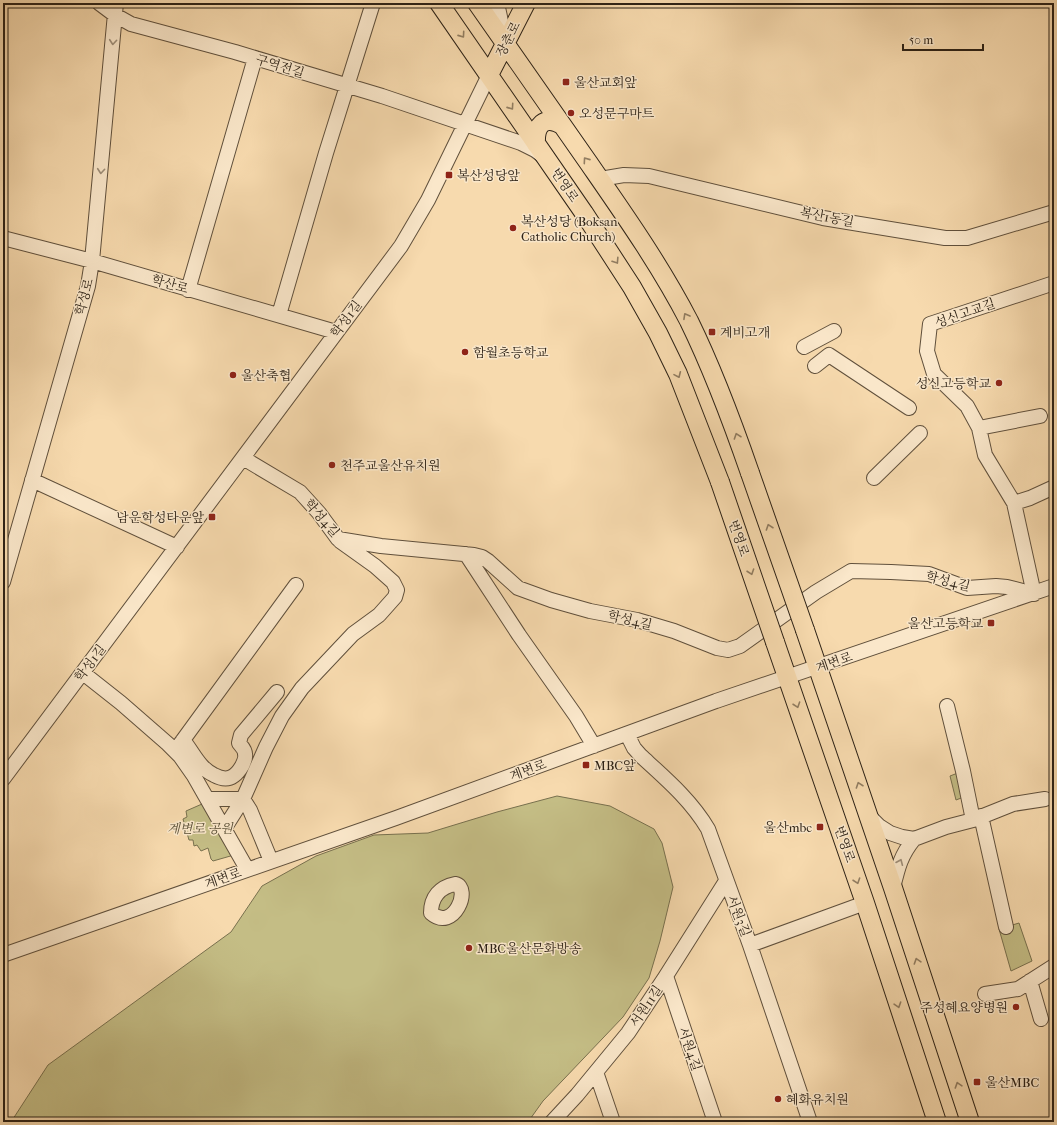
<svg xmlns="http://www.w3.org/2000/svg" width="1057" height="1125" viewBox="0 0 1057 1125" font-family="'IM FELL French Canon','Noto Serif KR',serif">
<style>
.green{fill:#c4bd85;stroke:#78704e}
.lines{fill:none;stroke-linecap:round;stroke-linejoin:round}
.minor-casing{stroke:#60503c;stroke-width:16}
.major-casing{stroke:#2d2216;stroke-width:20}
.minor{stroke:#fae7ca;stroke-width:14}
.major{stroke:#f7daae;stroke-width:18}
.major-bridge-casing{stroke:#2d2216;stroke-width:20;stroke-linecap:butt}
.major-bridge{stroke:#f7daae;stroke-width:18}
.oneway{stroke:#927e62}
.oneway2{stroke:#9e8e79}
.poi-dot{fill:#8f2418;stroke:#fae7ca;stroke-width:1.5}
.labels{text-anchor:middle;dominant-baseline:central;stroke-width:3;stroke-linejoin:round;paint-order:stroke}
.street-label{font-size:13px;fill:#2d2216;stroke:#fae7ca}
.poi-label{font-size:13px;fill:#2d2216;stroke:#fae7ca;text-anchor:start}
.park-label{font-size:13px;font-style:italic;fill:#5a5037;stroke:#fae7ca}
</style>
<rect width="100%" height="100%" fill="#f7daae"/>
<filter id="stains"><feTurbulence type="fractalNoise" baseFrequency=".005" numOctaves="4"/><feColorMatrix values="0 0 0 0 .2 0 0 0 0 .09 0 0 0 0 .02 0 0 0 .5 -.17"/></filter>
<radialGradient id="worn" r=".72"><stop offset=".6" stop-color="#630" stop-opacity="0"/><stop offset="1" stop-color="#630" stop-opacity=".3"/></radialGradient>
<path class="green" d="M963,771L969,795L956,800L950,776Z
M557,796L610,806L654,829L662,843L673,887L660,941L649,978L623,1017L543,1101L528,1122H11L48,1065L231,932L262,886L316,856L374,835L428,833L497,812Z
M202,804L234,855L213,861L211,859L208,848L201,851L197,845L194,846L193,840H189L183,819L187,817L186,811Z
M1019,923L1032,961L1011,971L999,929Z"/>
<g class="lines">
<g class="minor-casing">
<path id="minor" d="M99,3L115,15L131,24L235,52L382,96L521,143L535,150L543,156
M497,3L505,40
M600,179L624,175L649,176L823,218L945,238H967L1054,212
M3,238L92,261L336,332
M188,290L255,58
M279,315L326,153L373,3
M804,347L834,331
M815,366L829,355L909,408
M979,428L1040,416
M243,458L300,492L319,513L338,539L381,546L474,555L482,557L488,561L518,588L551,600L590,611L637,620L674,631L717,648L728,650L740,646L816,592L851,571L891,572L929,574L967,588L996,586L1007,587L1034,594
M874,478L920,433
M32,480L177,547
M1014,503L1030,498L1054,487
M466,554L519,635L576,716L594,746
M3,582L88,286L92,261L116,3
M1034,594L1014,503L985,455L979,428L967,406L934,374L927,351L930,324L1054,283
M83,673L121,703L168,744L180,756L194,776L247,869
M947,706L963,771L973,820
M627,734L634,748L641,756C665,778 691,800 708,829L750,945L810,1122
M183,740C193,752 199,768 214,775C227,782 235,778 242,766C244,762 246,758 245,754C245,749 241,746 239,743L241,735L277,692
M175,751L296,585
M3,779L401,246L428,200L489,75
M207,799H243L250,810L271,861
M869,816L879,826L890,833L902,837L914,839L946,827L973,820L1013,804L1045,799
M981,816L1006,927
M224,829L243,799L266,747L282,716L302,688L353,634L379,615L395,597L397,590L393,582L375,566L340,541
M455,884C472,887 454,933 431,913C431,897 440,887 455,884Z
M893,888C898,867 901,855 914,839
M750,945L865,903
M3,955L396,818L716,701L1054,586
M666,976L715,1122
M1030,981L1041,1019
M985,994L1018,989L1054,966
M596,1072L613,1122
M552,1122L577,1095L628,1033L664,979L726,881"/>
</g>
<g class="major-casing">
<path id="major" d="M439,3L584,213L632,287L658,333L678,374L720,482
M477,3C514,56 551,109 588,162C624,214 660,265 689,321C713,370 732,421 750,473
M489,75L526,3
M536,144C535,125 544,115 562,125
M805,630L893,888L970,1122
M775,642L865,903L937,1122"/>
</g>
<use href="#minor" class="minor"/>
<use href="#major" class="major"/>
<g class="major-bridge-casing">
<path id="major-bridge" d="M750,473L805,630
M720,482L775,642"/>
</g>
<use href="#major-bridge" class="major-bridge"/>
</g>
<defs><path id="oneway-chevron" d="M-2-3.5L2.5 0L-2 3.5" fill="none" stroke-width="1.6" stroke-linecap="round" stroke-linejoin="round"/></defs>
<g class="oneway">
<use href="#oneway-chevron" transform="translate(462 35) rotate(55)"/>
<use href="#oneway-chevron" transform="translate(511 107) rotate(55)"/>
<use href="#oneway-chevron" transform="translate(586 160) rotate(-125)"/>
<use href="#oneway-chevron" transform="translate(616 261) rotate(57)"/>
<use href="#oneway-chevron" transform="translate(686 316) rotate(-119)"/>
<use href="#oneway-chevron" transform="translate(678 375) rotate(66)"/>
<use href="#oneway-chevron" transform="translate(737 436) rotate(-109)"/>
<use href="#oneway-chevron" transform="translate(769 527) rotate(-109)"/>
<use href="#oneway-chevron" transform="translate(751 572) rotate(71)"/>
<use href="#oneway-chevron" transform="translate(797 705) rotate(71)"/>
<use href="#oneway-chevron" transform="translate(859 785) rotate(-109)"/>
<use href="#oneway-chevron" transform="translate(857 881) rotate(71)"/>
<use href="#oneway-chevron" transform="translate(917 961) rotate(-108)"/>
<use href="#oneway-chevron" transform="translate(898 1005) rotate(72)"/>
<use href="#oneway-chevron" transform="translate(958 1085) rotate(-108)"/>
</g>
<g class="oneway2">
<use href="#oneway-chevron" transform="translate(113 42) rotate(95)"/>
<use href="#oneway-chevron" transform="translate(101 171) rotate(95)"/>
<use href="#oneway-chevron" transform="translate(900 862) rotate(-67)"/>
</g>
<g class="poi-dot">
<rect x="562" y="78" width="8" height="8" rx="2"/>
<circle cx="571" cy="113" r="4"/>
<rect x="445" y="171" width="8" height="8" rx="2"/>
<circle cx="513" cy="228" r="4"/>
<rect x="708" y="328" width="8" height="8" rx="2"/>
<circle cx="465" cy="352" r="4"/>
<circle cx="233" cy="375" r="4"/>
<circle cx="999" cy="383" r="4"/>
<circle cx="332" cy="465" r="4"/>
<rect x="208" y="513" width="8" height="8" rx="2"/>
<rect x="987" y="619" width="8" height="8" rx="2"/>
<rect x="582" y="761" width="8" height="8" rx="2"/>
<rect x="816" y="823" width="8" height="8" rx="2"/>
<circle cx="469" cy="948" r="4"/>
<circle cx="1016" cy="1007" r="4"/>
<rect x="973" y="1078" width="8" height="8" rx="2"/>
<circle cx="778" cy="1099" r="4"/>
</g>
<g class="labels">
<g class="street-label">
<text transform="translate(508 39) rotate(-63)">장춘로</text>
<text transform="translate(280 66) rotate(17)">구역전길</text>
<text transform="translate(565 185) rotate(56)">번영로</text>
<text transform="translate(827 217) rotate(11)">복산1동길</text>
<text transform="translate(170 284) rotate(16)">학산로</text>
<text transform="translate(84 297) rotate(-75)">학성로</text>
<text transform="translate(965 313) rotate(-19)">성신고교길</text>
<text transform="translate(346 319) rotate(-53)">학성1길</text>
<text transform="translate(322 518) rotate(49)">학성4길</text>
<text transform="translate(739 538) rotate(71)">번영로</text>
<text transform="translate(948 581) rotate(14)">학성4길</text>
<text transform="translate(630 620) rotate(13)">학성4길</text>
<text transform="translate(834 662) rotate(-19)">계변로</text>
<text transform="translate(90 663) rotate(-53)">학성1길</text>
<text transform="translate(528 770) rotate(-20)">계변로</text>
<text transform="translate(845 844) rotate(71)">번영로</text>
<text transform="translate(223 878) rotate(-19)">계변로</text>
<text transform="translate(739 916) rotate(69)">서원3길</text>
<text transform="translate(646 1006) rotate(-56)">서원11길</text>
<text transform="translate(690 1049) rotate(71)">서원4길</text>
</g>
<g class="poi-label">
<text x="574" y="82">울산교회앞</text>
<text x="579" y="113">오성문구마트</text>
<text x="457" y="175">복산성당앞</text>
<text x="521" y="221">복산성당 (Boksan<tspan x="521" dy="15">Catholic Church)</tspan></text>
<text x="720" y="332">계비고개</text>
<text x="473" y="352">함월초등학교</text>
<text x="241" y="375">울산축협</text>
<text x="991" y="383" text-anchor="end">성신고등학교</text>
<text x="340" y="465">천주교울산유치원</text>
<text x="204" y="517" text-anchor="end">남운학성타운앞</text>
<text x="983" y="623" text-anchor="end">울산고등학교</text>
<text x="594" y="765">MBC앞</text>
<text x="812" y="827" text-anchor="end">울산mbc</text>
<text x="477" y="948">MBC울산문화방송</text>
<text x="1008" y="1007" text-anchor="end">주성혜요양병원</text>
<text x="985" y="1082">울산MBC</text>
<text x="786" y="1099">혜화유치원</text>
</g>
<g class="park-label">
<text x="200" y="828">계변로 공원</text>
</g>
</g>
<rect width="1057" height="1125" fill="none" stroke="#f7daae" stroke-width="16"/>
<rect x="4" y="4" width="1049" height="1117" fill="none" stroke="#2d2216" stroke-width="2"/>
<rect x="8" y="8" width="1041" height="1109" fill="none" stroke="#2d2216"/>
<path d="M903 44v6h80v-6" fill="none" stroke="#2d2216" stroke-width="2"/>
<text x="909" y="44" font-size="12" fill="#2d2216" stroke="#fae7ca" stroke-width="3" paint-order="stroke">50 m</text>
<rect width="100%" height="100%" filter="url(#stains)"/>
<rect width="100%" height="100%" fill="url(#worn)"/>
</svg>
